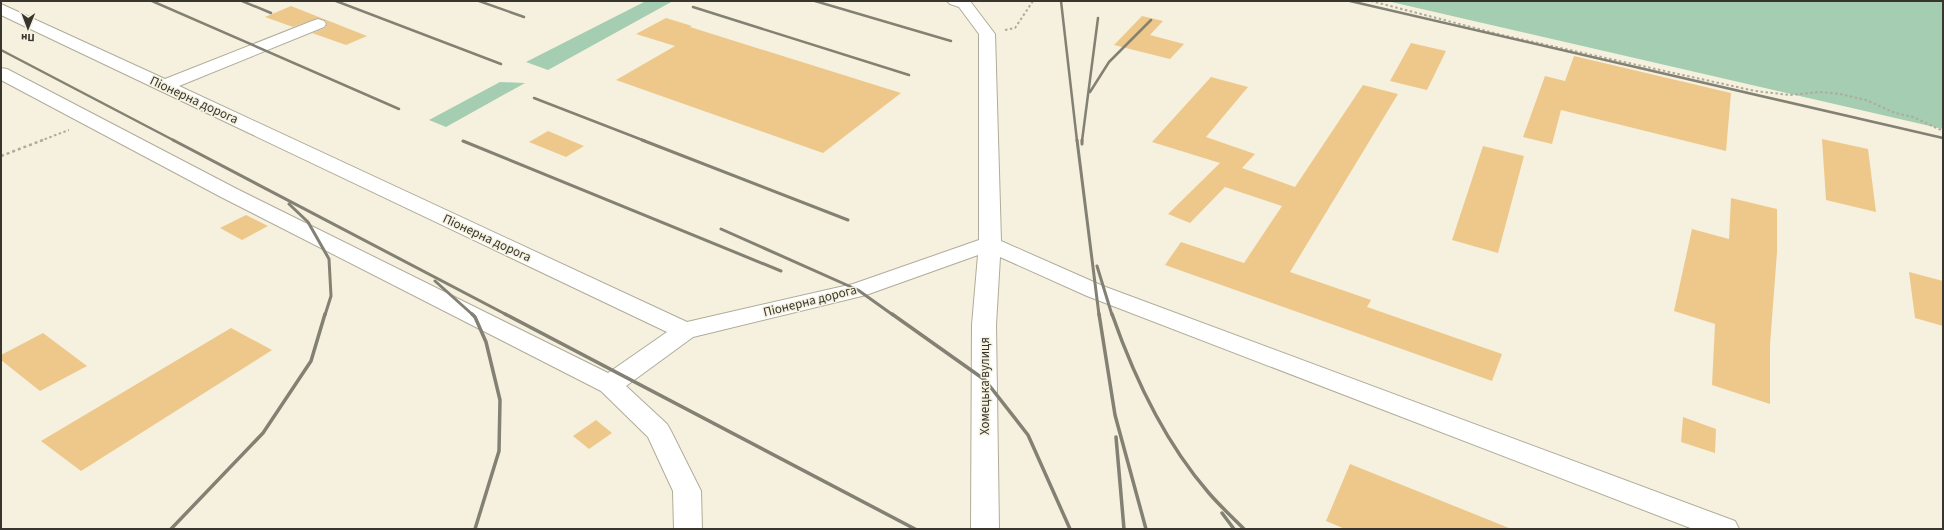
<svg xmlns="http://www.w3.org/2000/svg" width="1944" height="530" viewBox="0 0 1944 530" font-family="'Source Sans 3',sans-serif">
<style>
.green{fill:#a4cdb1}
.building{fill:#eec88a}
.lines{fill:none;stroke-linecap:round;stroke-linejoin:round}
.minor-casing{stroke:#b0ac9a;stroke-width:2}
.path-far1{stroke:#aeab9c;stroke-width:2;stroke-dasharray:2.5 2.5;stroke-linecap:butt}
.path{stroke:#aeab9c;stroke-width:2.5;stroke-dasharray:3 3;stroke-linecap:butt}
.minor{fill:#fff;fill-rule:evenodd}
.rail-far2{stroke:#838074;stroke-width:2.5}
.rail-far1{stroke:#838074;stroke-width:3}
.rail{stroke:#838074;stroke-width:3.5}
.labels{text-anchor:middle;dominant-baseline:central;stroke-width:3;stroke-linejoin:round;paint-order:stroke}
.street-label{font-size:13px;fill:#37352e;stroke:#f5f1de}
</style>
<rect width="100%" height="100%" fill="#f5f1de"/>
<path class="green" d="M646,1H673L548,70L526,62Z
M1387,1H1943V129Z
M500,82L525,83L446,127L429,120Z"/>
<path class="building" d="M291,6L367,36L346,45L312,33L325,28L327,23L324,20L318,18L293,27L265,17Z
M1142,16L1163,21L1150,35L1184,44L1170,59L1114,45Z
M666,18L692,26L690,27L901,93L823,153L616,80L675,46L636,34Z
M1411,43L1446,51L1427,90L1390,81Z
M1574,56L1731,93L1726,151L1561,110L1552,144L1523,137L1545,76L1565,81Z
M1211,77L1248,87L1206,137L1255,154L1242,168L1295,187L1363,85L1398,94L1290,272L1371,300L1367,307L1502,354L1492,381L1165,265L1181,242L1244,263L1282,206L1225,187L1190,223L1168,214L1220,163L1152,142Z
M548,131L584,146L566,157L529,142Z
M1822,139L1868,149L1876,212L1826,200Z
M1483,146L1524,156L1498,253L1452,240Z
M1731,198L1777,209V252L1770,345V404L1712,385L1715,324L1674,311L1692,229L1729,239Z
M246,215L268,226L242,240L220,228Z
M1909,272L1943,281V326L1915,318Z
M231,328L272,350L81,471L41,441Z
M43,333L87,366L40,391L1,360V355Z
M1683,417L1716,429L1715,453L1681,442Z
M596,420L612,433L589,449L573,436Z
M1350,464L1509,528V529H1345L1326,521Z"/>
<g class="lines">
<g class="minor-casing">
<path id="minor" d="M947,1H970L995,34L1001,241L1103,286L1735,521L1739,529H1693L1087,296L1000,257L996,325L999,529H971L972,325L978,255L866,295L693,337L626,386L667,424L671,431L701,491L702,529H674L673,491L648,437L601,391L221,197L1,80V68L7,69L235,188L608,373L667,332L1,15V4L165,79L312,21L318,19L324,21L326,24L324,27L179,86L687,322L853,284L979,240V34L959,7L950,4Z"/>
</g>
<path class="path-far1" d="M1371,1L1502,35L1755,91L1790,95L1820,92L1840,94L1866,100L1895,113L1913,117L1943,131
M1005,30L1015,28L1033,1
M40,141L69,130"/>
<path class="path" d="M1,156L43,140"/>
<use href="#minor" class="minor"/>
<path class="rail-far2" d="M152,1L399,109
M242,1L271,13
M336,1L501,64
M479,1L524,17
M815,1L951,41
M1061,1L1077,141
M1350,1L1943,138
M693,7L909,75
M1,50L175,141
M1090,92L1109,62L1151,20
M534,98L645,141
M1082,141L1098,18"/>
<path class="rail-far1" d="M173,140L507,315
M642,140L848,220
M1077,140L1099,315
M463,141L781,271
M1082,144V140
M289,204L308,222L329,259L331,296L325,315
M721,229L858,290L893,315
M1097,266L1112,315
M435,281L473,315"/>
<path class="rail" d="M472,314L475,317L486,342L500,400L499,451L475,529
M505,314L915,529
M892,314L985,380L1028,435L1070,529
M1099,314L1115,415L1146,529
M1112,314C1134,377 1164,441 1208,492C1219,505 1232,517 1244,529
M1116,437L1124,529
M1222,513L1234,529
M171,529L263,433L311,361L325,314"/>
</g>
<g class="labels">
<g class="street-label">
<text transform="translate(194 100) rotate(25)">Піонерна дорога</text>
<text transform="translate(487 238) rotate(25)">Піонерна дорога</text>
<text transform="translate(810 301) rotate(-14)">Піонерна дорога</text>
<text transform="translate(985 386) rotate(-90)">Хомецька вулиця</text>
</g>
</g>
<rect width="1944" height="530" fill="none" stroke="#37352e" stroke-width="4"/>
<g transform="translate(28 28) rotate(181)" stroke="#f5f1de" stroke-width="3" paint-order="stroke">
<path d="M0-3L7 15L0 10L-7 15Z" fill="#37352e"/>
<text y="-6" font-size="11" font-weight="bold" text-anchor="middle" fill="#37352e">Пн</text>
</g>
</svg>
